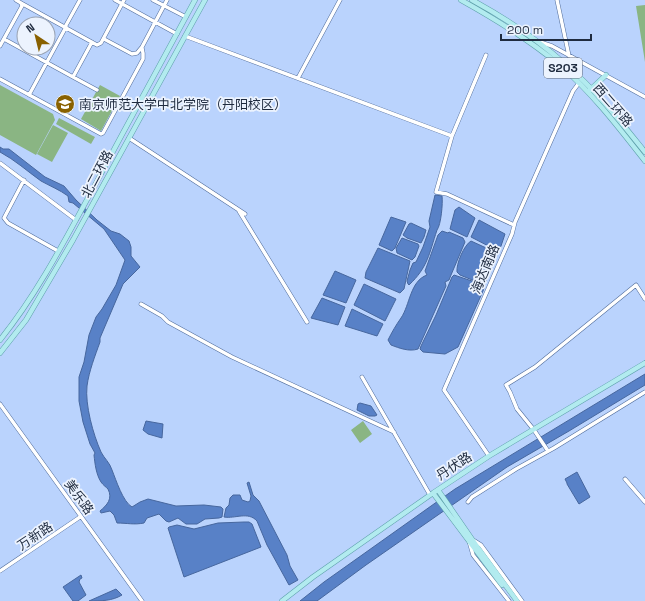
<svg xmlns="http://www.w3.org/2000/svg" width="645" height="601" viewBox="0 0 645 601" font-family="'Space Grotesk','Noto Sans SC',sans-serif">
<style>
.green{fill:#8ab583}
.water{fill:#5881c7;stroke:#47679e}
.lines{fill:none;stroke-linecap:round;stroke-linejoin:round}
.minor-casing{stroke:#516d9c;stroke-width:4.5}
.major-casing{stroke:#5d9faa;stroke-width:5.5}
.minor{stroke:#fff;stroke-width:3.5}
.major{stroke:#b2ebef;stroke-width:4.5}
.labels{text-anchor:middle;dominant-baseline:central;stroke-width:3.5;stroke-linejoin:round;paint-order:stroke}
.shield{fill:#ecf3fe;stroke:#5c6778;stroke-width:1}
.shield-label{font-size:12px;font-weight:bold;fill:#1f2b3f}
.poi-label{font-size:13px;fill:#1f2b3f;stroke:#ecf3fe;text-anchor:start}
.street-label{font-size:13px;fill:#1f2b3f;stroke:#ecf3fe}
</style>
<rect width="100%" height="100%" fill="#bad3fd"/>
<path class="green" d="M645,5V62L636,6Z
M0,85L53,114L55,120L36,155L0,135Z
M100,85L120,96L101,131L81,119Z
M59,118L95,137L91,144L56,124Z
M53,125L68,133L52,162L37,154Z
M363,421L372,434L360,443L351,430Z"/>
<path class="water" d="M0,147L3,149H9L45,177L64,186L76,200L97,220L111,231L120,234L129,241L131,247V256L140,267L123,284L100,338V342C95,356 89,371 87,386C85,405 93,434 101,452C104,458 110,463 112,470C116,480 123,502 132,507L140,502L148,499L176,506L204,505L221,507L223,509L222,517L219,518L205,519L197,524H186L178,518L169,522L166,521L159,514L147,518L144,523C134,525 127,523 117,523L114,515L110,511L101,513L100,511C107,505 113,499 108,489C106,487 103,485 101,482C96,474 95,464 94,455L95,453L90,444L83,422L79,401V377L84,362L89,335L96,317L102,309L116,285L125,260L104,229L73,203L69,202L68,196C60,190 50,186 41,181C27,171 15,160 0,152Z
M435,195L442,196C443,203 441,225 437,230C429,254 428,267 409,285L408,284L407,281L410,270L413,263L416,262L423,247L430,227L429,221Z
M459,207L475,218L467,237L450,229L455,210Z
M391,217L406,222L395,248L392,251L379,245Z
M479,220L505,234L501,246L498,251L471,237Z
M411,223L426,230L424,237L421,243L407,238L403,235L409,224Z
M442,231L448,233L449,232L463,238L465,242L451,275L449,280L445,282L446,286L418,349C409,352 399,348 391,345L388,340C392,332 396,325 401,318C410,305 410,281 427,275L425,271L438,235Z
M402,238L418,244L419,246L415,257L412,260L397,253L396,248Z
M471,241L495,252L497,254L485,283L482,284L460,275L457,272C456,264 464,245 471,241Z
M378,248L410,261L404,289L400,293L365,278L366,272Z
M335,271L356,280L346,303L323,295Z
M454,275L481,284L484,288L483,291L458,347L445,354L423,352L420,349L421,346L436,315L452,277Z
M364,284L396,299L385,321L354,305Z
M322,298L345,307L338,325L311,318Z
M352,309L383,324L377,336L345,326Z
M645,374V385L569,431L507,467L366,565L317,601H300L324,582L455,489Z
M360,403L371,406L377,415L375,416H369L357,410L358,404Z
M146,421L163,424L162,438L148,434L143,430Z
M577,472L590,497L579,504L567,484V483L565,479Z
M249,482L253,495L259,501L287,555L290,566L298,580L289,585L267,545L257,521C248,511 235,519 224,517L226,508L229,505L230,498L233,495H240L242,500L248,502L250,501L251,496L247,483Z
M244,522H249L252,524L261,547L184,577L168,528L169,527L177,525L194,529L218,523Z
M81,575L82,578L80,579L79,582L86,595L78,601H73L63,587Z
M116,589L122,595C112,601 101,601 89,601Z"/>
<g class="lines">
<g class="minor-casing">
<path id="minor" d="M115,0L177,34
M153,0L186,17
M557,0L569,56
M21,3L97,45L101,43L124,0
M65,27L80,0
M185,36L452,136
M4,39L73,77
M104,39L132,54L137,53L142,47L167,0
M92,42L73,77L97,90
M540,42L552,46L645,97
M0,46L22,6L21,3L16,0
M486,55L452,136L436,192L447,194L514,225
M298,78L340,0
M0,79L101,134L103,133L143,59V53L142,48
M29,95L66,27
M129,138L245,214
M0,163L76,220
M24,180L4,218L8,223L58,251
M239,211L307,322
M141,304L162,316L168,322L232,357L394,432
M362,377L430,495
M0,404L142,601
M548,451L534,430L517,409L510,392L506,385L535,367L636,285L645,299
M489,456L444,390L512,234L515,222L573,91L579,83
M625,479L645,502
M468,502L472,497L516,469L554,448L645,392
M473,540L481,545L522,601
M469,541L473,555L509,601
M0,571L80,517"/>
</g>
<g class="major-casing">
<path id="major" d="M461,0C497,20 531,41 562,67C594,95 619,128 645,161
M472,0C505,18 537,39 565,64C596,90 620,121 645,152
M589,91L606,75
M0,340C38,293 66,238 95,185C128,123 162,61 195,0
M0,353L26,320L73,240L205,0
M438,490L476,545L517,601
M433,493L502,585
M282,601L313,577L433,493L489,456L645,363"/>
</g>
<use href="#minor" class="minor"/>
<use href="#major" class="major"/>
</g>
<defs>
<g id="university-disc" transform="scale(1)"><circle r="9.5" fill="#896100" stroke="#ecf3fe"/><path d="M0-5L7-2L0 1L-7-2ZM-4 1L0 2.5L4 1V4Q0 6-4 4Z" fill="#fff"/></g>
</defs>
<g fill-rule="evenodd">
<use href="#university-disc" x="65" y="104"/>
</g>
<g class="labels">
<rect class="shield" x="544" y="58" width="38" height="20" rx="3"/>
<g class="shield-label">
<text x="563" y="68">S203</text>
</g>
<g class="poi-label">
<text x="79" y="104">南京师范大学中北学院（丹阳校区）</text>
</g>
<g class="street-label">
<text transform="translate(613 105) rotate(49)">西二环路</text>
<text transform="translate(97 174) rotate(-62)">北二环路</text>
<text transform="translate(485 269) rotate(-67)">海达南路</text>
<text transform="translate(454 466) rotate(-33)">丹伏路</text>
<text transform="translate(79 497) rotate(54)">美乐路</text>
<text transform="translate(35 536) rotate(-34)">万新路</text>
</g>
</g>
<g transform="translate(36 36) rotate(325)"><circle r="19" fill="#ecf3fe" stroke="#9aa3b2"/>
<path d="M0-3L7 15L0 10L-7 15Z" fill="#896100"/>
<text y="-6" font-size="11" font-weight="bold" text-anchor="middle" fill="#1f2b3f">N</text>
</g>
<path d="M501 34v6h90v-6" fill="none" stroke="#1f2b3f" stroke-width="2"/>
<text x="507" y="34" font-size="12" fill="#1f2b3f" stroke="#ecf3fe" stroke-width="3" paint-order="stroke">200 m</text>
</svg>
